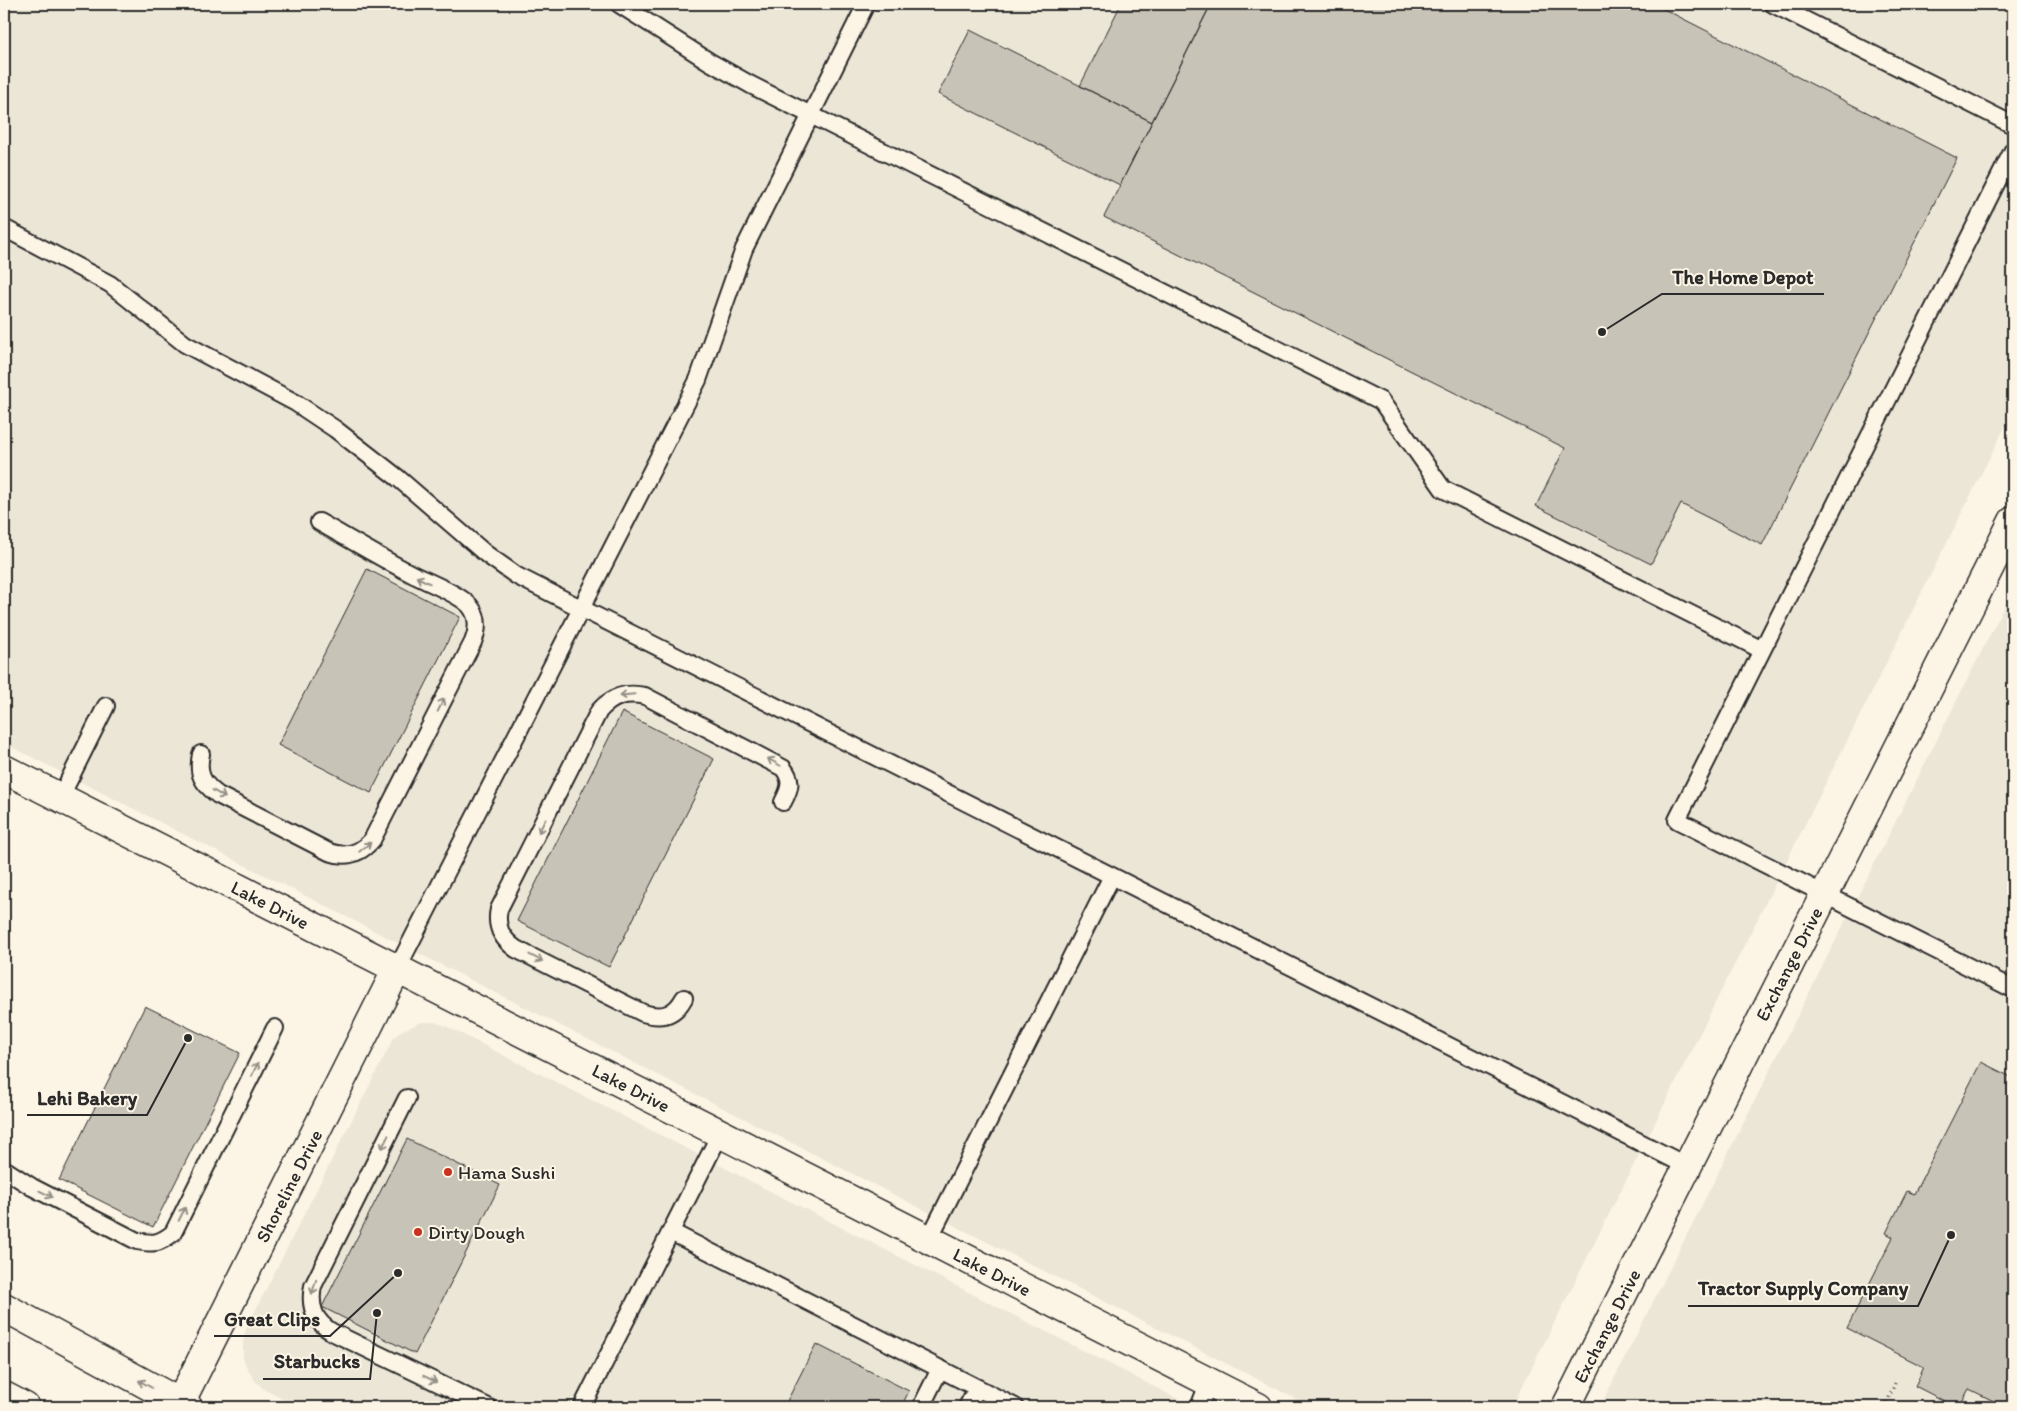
<svg xmlns="http://www.w3.org/2000/svg" width="2017" height="1411" viewBox="0 0 2017 1411" font-family="Itim,sans-serif">
<style>
.built{fill:#ece6d7}
.building{fill:#c8c3b7;stroke:#2b2b2b}
.lines{fill:none;stroke-linecap:round;stroke-linejoin:round}
.lane-casing{stroke:#2b2b2b;stroke-width:20}
.street-casing{stroke:#2b2b2b;stroke-width:31}
.secondary-casing{stroke:#2b2b2b;stroke-width:31}
.path{stroke:#2b2b2b;stroke-width:3;stroke-dasharray:1 4;stroke-linecap:butt}
.lane{stroke:#fcf5e5;stroke-width:16}
.street{stroke:#fcf5e5;stroke-width:28}
.secondary{stroke:#fcf5e5;stroke-width:28}
.oneway{stroke:#949088}
.poi-dot{fill:#c8321e;stroke:#fcf5e5;stroke-width:2}
.labels{text-anchor:middle;dominant-baseline:central;stroke-width:4;stroke-linejoin:round;paint-order:stroke}
.street-label{font-size:19px;fill:#2b2b2b;stroke:#fcf5e5}
.poi-label{font-size:19px;fill:#2b2b2b;stroke:#fcf5e5;text-anchor:start}
.leader{fill:none;stroke:#2b2b2b;stroke-width:2}
.callout-dot{fill:#2b2b2b;stroke:#fcf5e5;stroke-width:2}
.callout-label{font-size:20px;text-anchor:middle;font-weight:bold;fill:#2b2b2b;stroke:#fcf5e5;stroke-width:4;stroke-linejoin:round;paint-order:stroke}
</style>
<rect width="100%" height="100%" fill="#fcf5e5"/>
<filter id="ink" filterUnits="userSpaceOnUse"><feTurbulence type="fractalNoise" baseFrequency=".02" numOctaves="2"/><feDisplacementMap in="SourceGraphic" scale="10" xChannelSelector="R" yChannelSelector="G"/><feConvolveMatrix kernelMatrix="1 2 1 2 8 2 1 2 1" color-interpolation-filters="sRGB"/></filter>
<g filter="url(#ink)">
<path class="built" d="M4,4H2013V411L1512,1407H1312L4,743Z
M2013,589V1407H1600Z
M422,1022H434L446,1026L1194,1407H298L265,1390L255,1381L248,1370L243,1358V1344L245,1331L393,1039L401,1031Z"/>
<path class="building" d="M1121,4H1211L1152,122L1080,86Z
M1211,4H1654L1957,158L1762,545L1681,504L1651,564L1536,506L1565,448L1104,217Z
M970,30L1152,122L1120,185L938,94Z
M367,569L460,617L371,793L278,745Z
M622,712L714,759L609,967L517,921Z
M145,1006L240,1053L153,1227L59,1180Z
M1981,1062L2013,1078V1407H2006L1969,1389L1959,1407H1956L1915,1386L1924,1367L1847,1328L1893,1237L1886,1233L1907,1191L1914,1194Z
M407,1139L500,1185L415,1354L322,1307Z
M816,1344L909,1391L901,1407H784Z"/>
<g class="lines">
<g class="lane-casing">
<path id="lane" d="M619,4L710,62L751,85L1381,401L1443,489L1762,650
M1773,4L2013,125
M2013,150L1677,820L2013,989
M4,228L110,284L185,344L296,403L335,429L398,478L486,554L517,576L1687,1166
M201,754C197,774 202,783 218,795L329,852C346,858 360,854 372,840L473,642C478,630 479,617 470,606C460,594 425,581 410,573C379,557 349,539 319,522
M60,798L106,706
M397,969L698,380L744,249L866,4
M684,998C675,1015 662,1019 643,1013L516,949C502,939 495,927 499,909L599,711C612,696 626,692 645,696L783,768C793,780 790,789 783,802
M407,1098L313,1286C309,1306 314,1321 332,1332L488,1407
M4,1169L32,1187L137,1241C154,1244 159,1244 173,1233L275,1028
M671,1232L1015,1407
M929,1239L1112,876
M582,1407L720,1134
M921,1407L940,1369
M967,1407L977,1388
M1199,1407L1209,1382"/>
</g>
<g class="street-casing">
<path id="street" d="M4,769L1258,1407
M180,1403L397,969"/>
</g>
<g class="secondary-casing">
<path id="secondary" d="M4,1307L188,1407
M4,1396L25,1407
M1566,1407L2013,521"/>
</g>
<path class="path" d="M1885,1407L1896,1381
M1938,1407L1940,1403"/>
<use href="#lane" class="lane"/>
<use href="#street" class="street"/>
<use href="#secondary" class="secondary"/>
</g>
<defs><path id="oneway-shaft" d="M-6 0H5M1.5-3L5.5 0L1.5 3" fill="none" stroke-width="1.6" stroke-linecap="round" stroke-linejoin="round" transform="scale(1.25)"/></defs>
<g class="oneway">
<use href="#oneway-shaft" transform="translate(423 580) rotate(-154)"/>
<use href="#oneway-shaft" transform="translate(627 695) rotate(175)"/>
<use href="#oneway-shaft" transform="translate(441 705) rotate(-63)"/>
<use href="#oneway-shaft" transform="translate(774 762) rotate(-150)"/>
<use href="#oneway-shaft" transform="translate(219 794) rotate(31)"/>
<use href="#oneway-shaft" transform="translate(542 826) rotate(117)"/>
<use href="#oneway-shaft" transform="translate(365 847) rotate(-39)"/>
<use href="#oneway-shaft" transform="translate(536 958) rotate(27)"/>
<use href="#oneway-shaft" transform="translate(255 1069) rotate(-64)"/>
<use href="#oneway-shaft" transform="translate(385 1142) rotate(117)"/>
<use href="#oneway-shaft" transform="translate(46 1194) rotate(26)"/>
<use href="#oneway-shaft" transform="translate(182 1214) rotate(-64)"/>
<use href="#oneway-shaft" transform="translate(314 1287) rotate(107)"/>
<use href="#oneway-shaft" transform="translate(430 1379) rotate(26)"/>
<use href="#oneway-shaft" transform="translate(145 1384) rotate(-151)"/>
</g>
</g>
<g class="poi-dot">
<circle cx="448" cy="1172" r="5"/>
<circle cx="418" cy="1232" r="5"/>
</g>
<g class="labels">
<g class="street-label">
<text transform="translate(270 905) rotate(27)">Lake Drive</text>
<text transform="translate(1789 964) rotate(-63)">Exchange Drive</text>
<text transform="translate(631 1088) rotate(27)">Lake Drive</text>
<text transform="translate(289 1186) rotate(-63)">Shoreline Drive</text>
<text transform="translate(992 1272) rotate(27)">Lake Drive</text>
<text transform="translate(1607 1326) rotate(-63)">Exchange Drive</text>
</g>
<g class="poi-label">
<text x="458" y="1172">Hama Sushi</text>
<text x="428" y="1232">Dirty Dough</text>
</g>
</g>
<path class="leader" d="M1602 332L1662 294H1824M188 1038L147 1115H27M1951 1235L1918 1306H1688M398 1273L330 1336H214M377 1313L370 1379H263"/>
<g class="callout-dot">
<circle cx="1602" cy="332" r="5"/>
<circle cx="188" cy="1038" r="5"/>
<circle cx="1951" cy="1235" r="5"/>
<circle cx="398" cy="1273" r="5"/>
<circle cx="377" cy="1313" r="5"/>
</g>
<g class="callout-label">
<text x="1743" y="284">The Home Depot</text>
<text x="87" y="1105">Lehi Bakery</text>
<text x="1803" y="1295">Tractor Supply Company</text>
<text x="272" y="1326">Great Clips</text>
<text x="317" y="1368">Starbucks</text>
</g>
<rect width="2017" height="1411" fill="none" stroke="#fcf5e5" stroke-width="20"/>
<rect x="10" y="10" width="1997" height="1391" fill="none" stroke="#2b2b2b" stroke-width="2" filter="url(#ink)"/>
</svg>
